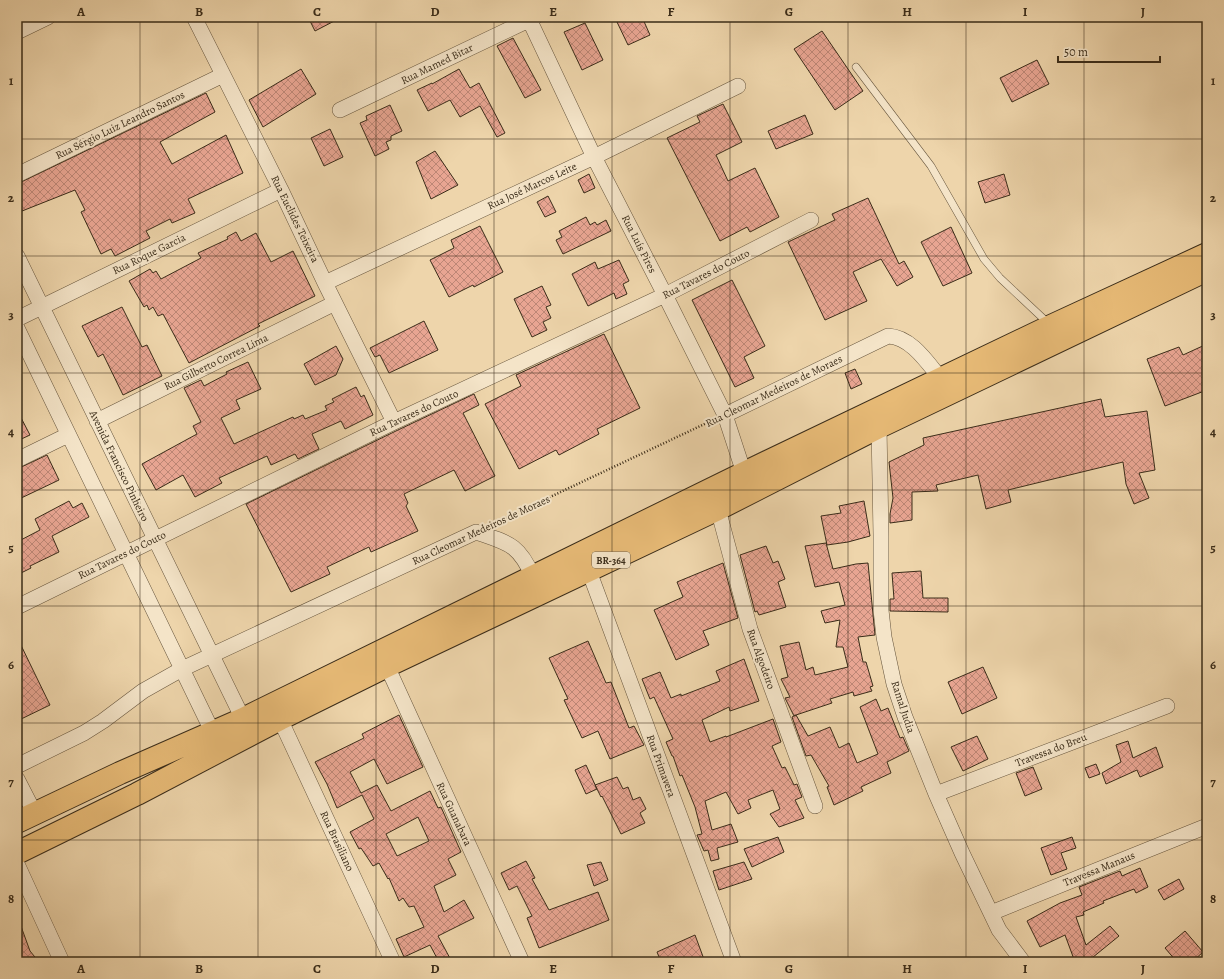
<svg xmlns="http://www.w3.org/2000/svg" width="1224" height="979" viewBox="0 0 1224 979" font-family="Alegreya,serif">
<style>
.building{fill:url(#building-cross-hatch);stroke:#3a2c19;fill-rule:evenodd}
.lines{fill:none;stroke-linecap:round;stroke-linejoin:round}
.lane-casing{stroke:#67563e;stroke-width:8}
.street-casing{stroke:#67563e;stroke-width:16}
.highway-casing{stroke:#3a2c19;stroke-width:24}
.path{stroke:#3a2c19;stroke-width:2.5;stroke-dasharray:1 2;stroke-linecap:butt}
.lane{stroke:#f4e4c8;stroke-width:7}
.street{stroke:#f4e4c8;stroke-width:15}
.highway{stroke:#e7ba76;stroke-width:22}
.grid{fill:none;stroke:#3a2c19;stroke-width:1;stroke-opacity:0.55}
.labels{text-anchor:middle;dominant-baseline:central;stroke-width:4;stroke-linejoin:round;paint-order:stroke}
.shield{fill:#f4e4c8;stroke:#72634e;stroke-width:1}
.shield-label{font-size:10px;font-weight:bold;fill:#3a2c19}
.street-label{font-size:11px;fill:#3a2c19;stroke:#f4e4c8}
.neatline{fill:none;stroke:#3a2c19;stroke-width:1.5}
.grid-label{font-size:13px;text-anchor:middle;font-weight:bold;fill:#3a2c19}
</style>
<defs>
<pattern id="building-cross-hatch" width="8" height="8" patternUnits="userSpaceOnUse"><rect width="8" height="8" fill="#e8a592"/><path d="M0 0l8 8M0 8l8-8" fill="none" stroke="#bd8776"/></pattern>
</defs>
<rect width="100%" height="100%" fill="#eed5ab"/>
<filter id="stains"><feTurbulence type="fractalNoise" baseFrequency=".005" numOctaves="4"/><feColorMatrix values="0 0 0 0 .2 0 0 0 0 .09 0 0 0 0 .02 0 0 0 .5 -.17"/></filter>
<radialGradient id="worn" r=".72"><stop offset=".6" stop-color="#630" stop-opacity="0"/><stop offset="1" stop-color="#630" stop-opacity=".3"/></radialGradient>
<path class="building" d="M308,17H342L315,31Z
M627,17H642L650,35L628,45L617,22Z
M585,23L603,60L582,70L564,32Z
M822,31L863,91L835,110L794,49Z
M513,38L541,90L525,98L497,46Z
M1037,60L1049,84L1012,102L1000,78Z
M301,69L316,94L263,127L249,100Z
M459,69L470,88L479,83L505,133L497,137L480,106L460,117L450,100L428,111L417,90L432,83V84Z
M206,93L215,112L160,142L172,164L226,135L243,173L188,199L195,213L172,223L170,219L146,231L150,238L115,256L111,249L101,254L81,212L85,210L75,190L17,213V184Z
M723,104L742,142L716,155L728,181L755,168L779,217L750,232L747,227L720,241L693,189L667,138L700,122L697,116Z
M390,105L402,131L391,136V140L386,142L389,149L375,156L360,123L367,120L366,116Z
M805,115L813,134L776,149L768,131Z
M330,129L343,157L324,166L311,138Z
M435,151L458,185L431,199L416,162Z
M589,174L595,188L584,193L578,180Z
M1004,174L1010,195L985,203L978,182Z
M548,196L556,212L545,217L537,202Z
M868,198L899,264L904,261L913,277L897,286L881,259L853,272L867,301L825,320L788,242L835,220L832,214Z
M586,217L590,225L595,222L597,225L606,220L611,231L563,254L556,240L562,237L559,231Z
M480,226L503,272L474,287L473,285L449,297L430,260L454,248L451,240Z
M951,227L972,273L943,286L921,242Z
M236,232L241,241L256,233L271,262L293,251L315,296L258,324L260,326L189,363L163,314L158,316L153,307L149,310L147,305L144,307L129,281L150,269L153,273L156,271L161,279L201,258L198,253L228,239L227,237Z
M619,260L629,281L623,284L627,294L616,299L614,293L588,306L572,274L595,262L598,269Z
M732,280L765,346L744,357L754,378L735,387L692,300Z
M542,286L551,305L546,307L551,318L543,322L547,330L532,337L514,299Z
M122,307L142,347L147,345L162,376L123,395L103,354L98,357L82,326Z
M424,321L438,350L389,373L380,355L375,357L370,348Z
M604,334L640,408L597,429L599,434L559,455L556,450L519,469L485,404L521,386L516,375Z
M1207,344V390L1165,406L1147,359L1179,347L1183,355Z
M336,346L343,359L336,375L315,385L304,364Z
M248,362L261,389L236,400L240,409L221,418L234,444L293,417L294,419L303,415L305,419L327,410L325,406L334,402L332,399L356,387L361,397L364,395L373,415L345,429L341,421L312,434L319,449L298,459L295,454L271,465L267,456L219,478L222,483L195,497L183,475L156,490L142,464L197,434L193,426L201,422L184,388L201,380L204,386L227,374L226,372Z
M855,369L862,384L851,389L845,373Z
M474,394L479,405L463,413L495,476L465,491L454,470L404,494L408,503L406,506L418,531L371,552L369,547L327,567L330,574L291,592L246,504L398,430Z
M1101,399L1105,417L1147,411L1155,470L1139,473L1149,498L1134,504L1126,484L1123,462L1008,490L1011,502L986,509L978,475L936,485L938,491L912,492V520L890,523V514L893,498L889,462L924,445L923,438Z
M17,410L30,435L17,441Z
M47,455L59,480L17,500V469Z
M69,501L73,508L82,503L89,517L52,536L59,552L30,566L31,568L17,575V542L40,530L35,519Z
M864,501L870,536L848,542L827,545L821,516L841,513L839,506Z
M826,543L833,569L856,564L868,563L875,635L858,637L863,662H866L873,686L870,687L872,691L854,696L853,692L830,699L832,703L796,715L808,736L830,727L839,748L849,743L857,763L878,754L860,707L876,699L881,711L888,708L900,738L903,737L909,751L887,762L891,773L861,787L863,791L834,805L827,787L829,786L811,755L806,756L792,717L796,715L794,716L785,698L790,697L781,679L788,677L780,646L799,642L806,670L813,667L815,675L848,667L843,647H836L840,620L825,623L821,611L845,605L839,582L815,587L805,546Z
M766,546L773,563L778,561L785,579L778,582L786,607L759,615L757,611L755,612L740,555Z
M723,563L738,618L703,631L709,645L676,660L654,610L683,597L677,582Z
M921,571L923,598H948V612L890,611V599H894L892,573Z
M17,637L50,705L17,721Z
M588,641L606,683L611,682L629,728L634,726L644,745L610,759L598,731L582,738L564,700L568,699L549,658Z
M744,659L759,701L730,711L729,707L702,720L710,742L726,736V737L773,719L781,742L772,746L782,768L785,767L794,785L797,784L802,797L795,800L804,818L779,827L770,814L780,809L773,790L748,800L751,808L738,814L726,792L705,801L712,830L731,824L738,842L717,848L719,859L711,861L708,850L704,851L697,835L702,834L695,807L682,775L680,776L673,756H672L666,742L673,739L654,697L650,699L642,679L660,672L671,698L681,694V696L720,681L716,671Z
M983,667L997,698L962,714L948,682Z
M399,715L423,767L387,784L374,759L350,772L361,793L377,785L391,811L430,791L438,808L441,807L461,852L448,859L456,875L434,886L444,912L464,900L474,918L438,936L452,962H439L430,945L404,957L396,939L424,927L414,906L409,907L403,898L399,901L389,878L388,879L379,863L373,866L361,848L359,849L350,832L374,819L362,795L337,808L327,784L315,762L364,738L362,734ZM418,817L429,841L397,856L386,834Z
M977,736L988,759L963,771L951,747Z
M1128,741L1133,758L1156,747L1163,767L1140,777L1137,770L1106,784L1102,773L1121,762L1116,745Z
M1096,764L1100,774L1089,778L1085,768Z
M586,765L597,789L586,794L575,770Z
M1033,767L1042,789L1025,796L1016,773Z
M617,777L623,789L628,787L633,800L640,797L646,809L640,813L645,823L621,834L602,796L601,797L595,785Z
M778,837L784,852L752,867L744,849Z
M1072,837L1076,848L1061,853L1067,869L1051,875L1041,848Z
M526,861L535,878L532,879L549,910L598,892L609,920L539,948L527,918L532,916L517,886L509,890L501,873Z
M601,862L608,880L594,886L587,865Z
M744,862L752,879L719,890L713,871Z
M1140,868L1148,887L1136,893L1134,889L1103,901L1104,903L1083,912L1084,915L1076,917L1086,945L1110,926L1119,936L1087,962H1075L1065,935L1040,947L1027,921L1060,903L1082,895L1079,887L1120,871L1122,876Z
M1179,879L1184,889L1164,900L1158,890Z
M18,918L30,951L39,962H17V919Z
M1185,931L1203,952L1192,962H1177L1165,948Z
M695,935L705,962H661L657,952Z"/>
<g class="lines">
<g class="lane-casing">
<path id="lane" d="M856,67L931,166L984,259L1000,278L1048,323"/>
</g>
<g class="street-casing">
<path id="street" d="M194,17L281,190L325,283L394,422
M528,17L594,157L665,295L725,415L744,473
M17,32L48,17
M340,110L535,17
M17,175L223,75
M17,256L243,719
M325,283L594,157L738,86
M17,319L281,190
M17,328L213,733
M725,415L888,336C911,337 927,362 941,379
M97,421L335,303
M879,427L881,535V610L884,637L894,684L905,717L936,794L962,853L999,930L1023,962
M17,460L68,435
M718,509L750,629L815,806
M589,571L734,962
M17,607L394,422L665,295L811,220
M387,666L522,962
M280,719L393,962
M17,766L84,733L103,721L143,691L182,669L476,532C508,543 519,544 533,577
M17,779L35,814
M936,794L1167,706
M17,864L62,962
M991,913L1207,826"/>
</g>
<g class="highway-casing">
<path id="highway" d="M17,822L120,773L243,719L744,473L1051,326L1207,254
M17,853L137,794L280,719L387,666L718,509L879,427L1207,270"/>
</g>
<path class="path" d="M495,523L713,420"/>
<use href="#lane" class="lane"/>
<use href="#street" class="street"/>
<use href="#highway" class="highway"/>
</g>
<path class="grid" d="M140,17V962M258,17V962M376,17V962M494,17V962M612,17V962M730,17V962M848,17V962M966,17V962M1084,17V962M17,139H1207M17,256H1207M17,373H1207M17,490H1207M17,606H1207M17,723H1207M17,840H1207"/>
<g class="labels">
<rect class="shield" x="592" y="552" width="38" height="16" rx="3"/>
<g class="shield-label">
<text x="611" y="560">BR-364</text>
</g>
<g class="street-label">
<text transform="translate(437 64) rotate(-26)">Rua Mamed Bitar</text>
<text transform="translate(120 125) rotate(-26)">Rua Sérgio Luiz Leandro Santos</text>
<text transform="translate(532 186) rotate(-25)">Rua José Marcos Leite</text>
<text transform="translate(295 219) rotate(64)">Rua Euclides Teixeira</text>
<text transform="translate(639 244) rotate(63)">Rua Luís Pires</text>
<text transform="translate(149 254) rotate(-26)">Rua Roque Garcia</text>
<text transform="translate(706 274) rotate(-27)">Rua Tavares do Couto</text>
<text transform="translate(216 362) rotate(-26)">Rua Gilberto Correa Lima</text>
<text transform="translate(774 391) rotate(-26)">Rua Cleomar Medeiros de Moraes</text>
<text transform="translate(414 413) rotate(-25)">Rua Tavares do Couto</text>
<text transform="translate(119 466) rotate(64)">Avenida Francisco Pinheiro</text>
<text transform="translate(481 530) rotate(-25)">Rua Cleomar Medeiros de Moraes</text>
<text transform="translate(122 555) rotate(-26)">Rua Tavares do Couto</text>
<text transform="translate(761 659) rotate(70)">Rua Algodeiro</text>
<text transform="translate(903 707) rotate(72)">Ramal Judia</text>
<text transform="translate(1051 750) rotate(-21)">Travessa do Breu</text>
<text transform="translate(661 766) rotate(70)">Rua Primavera</text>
<text transform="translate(454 814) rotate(65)">Rua Guanabara</text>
<text transform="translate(337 841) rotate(65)">Rua Brasiliano</text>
<text transform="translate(1099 869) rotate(-22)">Travessa Manaus</text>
</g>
</g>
<rect width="1224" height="979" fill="none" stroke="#eed5ab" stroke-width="44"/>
<path d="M1058 56v6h102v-6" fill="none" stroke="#3a2c19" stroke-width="2"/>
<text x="1064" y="56" font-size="12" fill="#3a2c19" stroke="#f4e4c8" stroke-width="3" paint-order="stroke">50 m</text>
<rect x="22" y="22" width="1180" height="935" class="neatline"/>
<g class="grid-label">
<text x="81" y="16">A</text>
<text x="199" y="16">B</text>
<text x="317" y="16">C</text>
<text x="435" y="16">D</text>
<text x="553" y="16">E</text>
<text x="671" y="16">F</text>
<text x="789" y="16">G</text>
<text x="907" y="16">H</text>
<text x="1025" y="16">I</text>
<text x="1143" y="16">J</text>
<text x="11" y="85">1</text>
<text x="1213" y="85">1</text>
<text x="11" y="202">2</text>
<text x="1213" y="202">2</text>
<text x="11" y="319">3</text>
<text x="1213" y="319">3</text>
<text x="11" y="436">4</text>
<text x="1213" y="436">4</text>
<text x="11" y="552">5</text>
<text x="1213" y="552">5</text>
<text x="11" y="669">6</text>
<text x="1213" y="669">6</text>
<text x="11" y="786">7</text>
<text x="1213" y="786">7</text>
<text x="11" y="903">8</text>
<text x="1213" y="903">8</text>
<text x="81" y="973">A</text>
<text x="199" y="973">B</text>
<text x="317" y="973">C</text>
<text x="435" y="973">D</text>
<text x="553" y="973">E</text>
<text x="671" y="973">F</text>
<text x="789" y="973">G</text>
<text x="907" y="973">H</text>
<text x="1025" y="973">I</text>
<text x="1143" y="973">J</text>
</g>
<rect width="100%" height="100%" filter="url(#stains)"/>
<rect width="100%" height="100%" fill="url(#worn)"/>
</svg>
